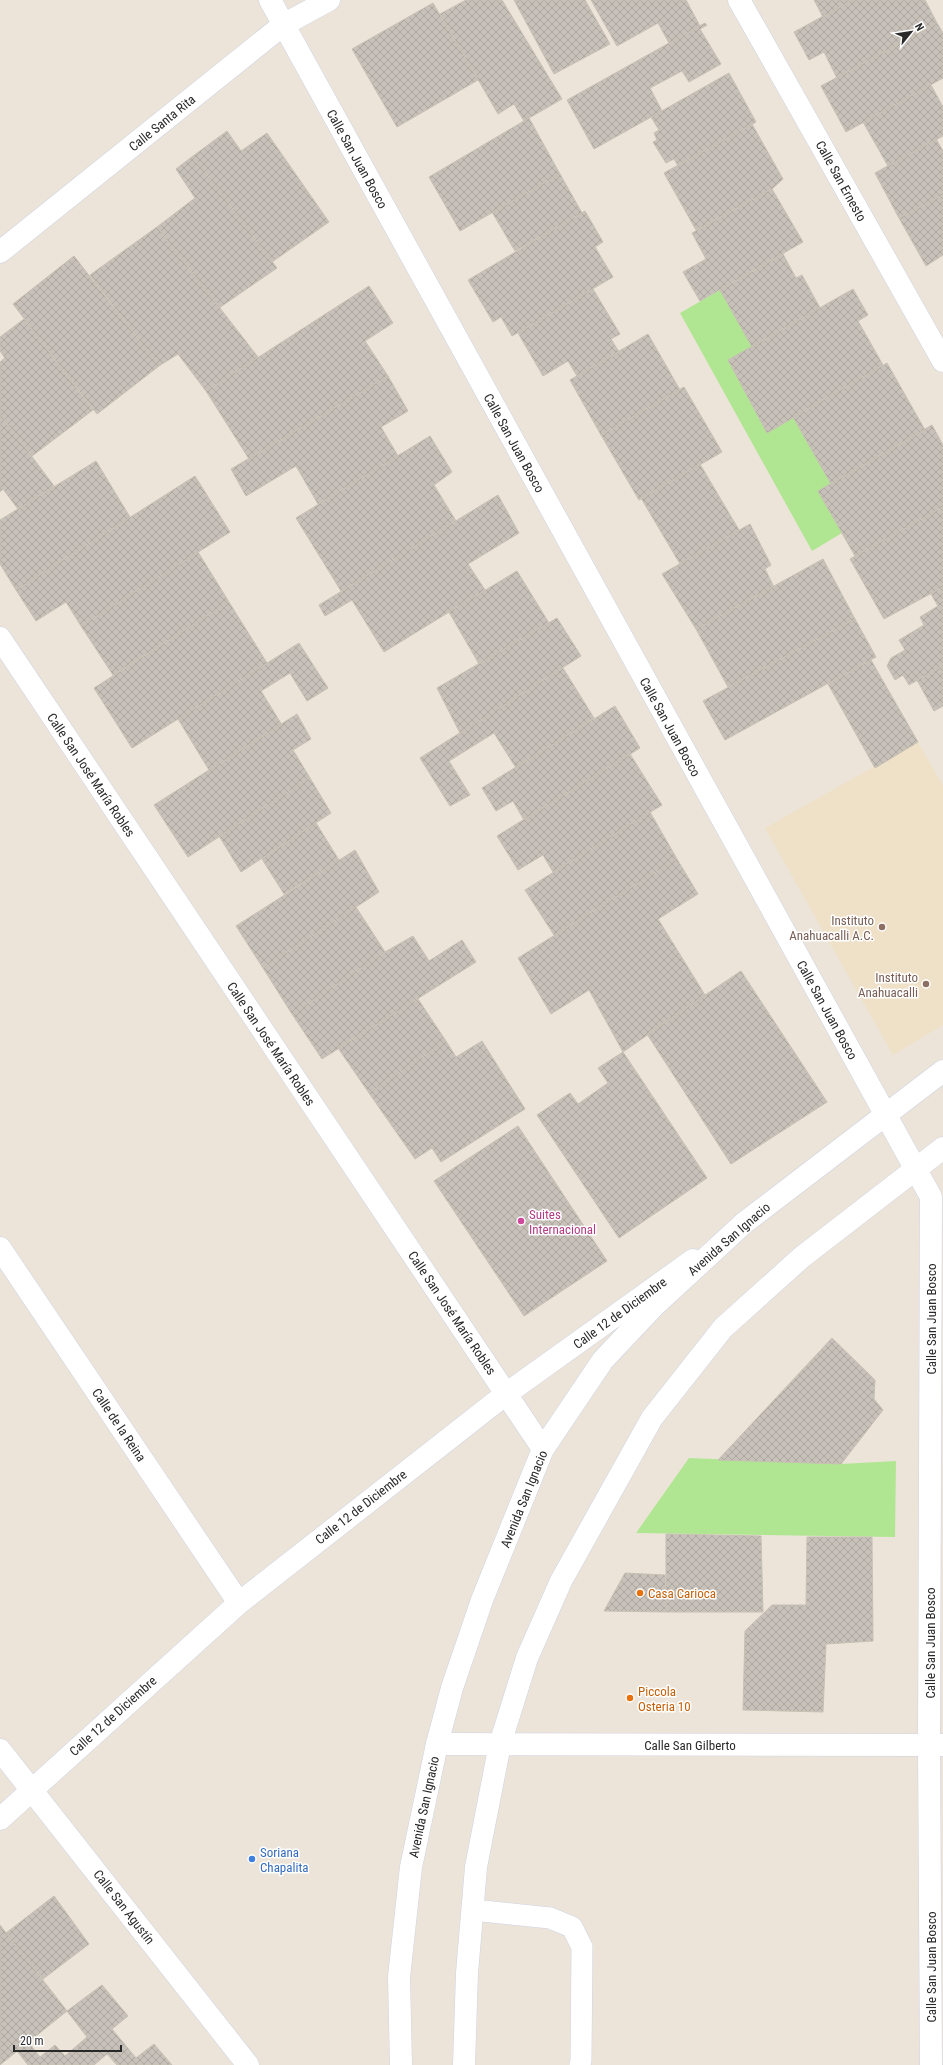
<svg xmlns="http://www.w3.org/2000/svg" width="943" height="2065" viewBox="0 0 943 2065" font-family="'Roboto Condensed',sans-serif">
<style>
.education{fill:#efe1c7}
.grass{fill:#b0e692}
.building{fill:url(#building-cross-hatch);stroke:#c7c0b3}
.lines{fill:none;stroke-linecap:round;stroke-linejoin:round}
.lane-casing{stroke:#ced3e3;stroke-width:22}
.street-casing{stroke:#ced3e3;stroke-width:23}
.secondary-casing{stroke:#ced3e3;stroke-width:23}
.lane{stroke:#fff;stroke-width:21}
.street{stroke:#fff;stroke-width:22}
.secondary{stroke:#fff;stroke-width:22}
.education-dot{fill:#8d6e63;stroke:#fff;stroke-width:1.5}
.hotel-dot{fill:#d1479c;stroke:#fff;stroke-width:1.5}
.food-dot{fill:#e8710a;stroke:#fff;stroke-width:1.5}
.shop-dot{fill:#3f7fe0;stroke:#fff;stroke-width:1.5}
.labels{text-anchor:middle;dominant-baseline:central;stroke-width:3;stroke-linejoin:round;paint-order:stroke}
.street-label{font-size:13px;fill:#292929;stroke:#fff}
.education-label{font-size:13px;fill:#785e54;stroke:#fff;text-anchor:end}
.hotel-label{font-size:13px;fill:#b23c85;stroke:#fff;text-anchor:start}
.food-label{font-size:13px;fill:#c56008;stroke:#fff;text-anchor:start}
.shop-label{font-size:13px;fill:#366cbe;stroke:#fff;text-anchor:start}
</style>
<defs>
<pattern id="building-cross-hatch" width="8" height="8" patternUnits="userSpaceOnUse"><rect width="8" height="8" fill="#c7c1b9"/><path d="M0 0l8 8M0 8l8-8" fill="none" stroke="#aba69f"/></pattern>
</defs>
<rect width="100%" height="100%" fill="#ece4d9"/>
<path class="education" d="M918,742L943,786V1025L893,1055L765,828Z"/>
<path class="grass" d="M720,290L752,347L728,360L767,433L793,417L831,484L819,491L842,533L812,551L680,313Z
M689,1458L841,1464L896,1461L895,1537L636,1533Z"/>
<path class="building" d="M466,0H502L562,99L524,121L514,104L498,114L440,14Z
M514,0H585L610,44L554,74Z
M591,0H686L700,26L669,43L658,23L617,46Z
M814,0H853L823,17Z
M853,0H925L937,23L837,78L824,52L809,60L794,32Z
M433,3L478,80L397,127L352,49Z
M705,23L707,25L700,29L721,64L689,82L682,71L650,88L662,111L594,149L567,100Z
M937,23L943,33V78L846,132L821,86Z
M729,73L756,122L678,166L674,159L666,163L653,142L657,140L654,133L659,130L651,117Z
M931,85L943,107V136L888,166L863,122Z
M529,118L560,174L460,231L429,177Z
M752,124L783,179L772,189L696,230L664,173Z
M227,131L241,151L267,133L329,222L272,262L193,156Z
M936,139L943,151V195L899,218L875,173Z
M193,156L277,268L219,308L157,227L195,198L176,169Z
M560,174L582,213L515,251L492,212Z
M772,189L803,242L700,301L683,272L706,259L692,233Z
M943,195V255L926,266L899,218Z
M585,211L603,242L595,247L613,277L512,336L501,317L493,322L468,280Z
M157,227L258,357L206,391L178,354L159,366L90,275Z
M783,254L796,278L802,275L820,308L752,347L720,290Z
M74,256L159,366L97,414L13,304Z
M369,286L393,323L365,341L388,376L249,459L206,391Z
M593,289L620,334L611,339L619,352L577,376L568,361L543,376L518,333Z
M853,289L868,315L858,321L883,365L767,433L728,360Z
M24,319L93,410L32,456L0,414V362L5,358L0,351V337Z
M648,334L680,390L601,435L570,380Z
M887,363L925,430L831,484L793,417Z
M388,376L408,411L381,427L398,456L318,504L296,466L246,496L231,469Z
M684,387L722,452L639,500L601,435Z
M0,414L54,486L18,509L3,489L0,492Z
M932,425L943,445V507L855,556L818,491Z
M430,436L452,472L434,485L456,521L341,591L296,518Z
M96,461L130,517L16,590L0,564V520Z
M700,464L739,530L680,564L641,498Z
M195,476L230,532L81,626L66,602L36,621L16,590Z
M498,495L519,533L468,564L485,590L384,652L352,600L325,616L319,605Z
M943,507V587L884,619L850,559Z
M750,524L771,565L765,569L774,587L696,629L662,574Z
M198,552L229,602L113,675L81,626Z
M823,559L855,619L728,687L696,629Z
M517,571L549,623L479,664L449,612Z
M943,587V666L909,685L903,675L895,680L887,666L891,658L905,650L899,640L924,625L920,617L938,606L931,594Z
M229,602L267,663L132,748L94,688Z
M557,618L581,656L460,733L437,688Z
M855,619L876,657L725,740L703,701Z
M299,643L328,688L307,701L290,673L261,691L282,725L209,770L178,719Z
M871,660L918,742L875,768L828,684Z
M943,666V706L934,711L917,680Z
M563,668L594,718L516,768L494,733L449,761L470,795L450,806L420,758Z
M615,706L640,748L524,820L513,801L496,811L482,788Z
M297,714L311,739L293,750L310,778L188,857L154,805Z
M630,754L662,805L553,872L543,855L518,870L497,836Z
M310,778L331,813L241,872L219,836Z
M650,812L677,859L554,935L525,890Z
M316,823L339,860L284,894L262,859Z
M355,850L379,892L263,968L236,926Z
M677,859L698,894L658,919L705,995L623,1052L589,990L551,1014L518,958Z
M356,907L385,952L292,1014L263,968Z
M413,936L429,961L462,940L476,962L322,1059L292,1014L385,952Z
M741,971L827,1102L731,1164L647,1034Z
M418,999L446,1041L369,1093L338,1048Z
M446,1041L456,1057L482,1041L525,1109L441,1162L432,1148L415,1159L369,1093Z
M623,1052L707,1178L619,1238L537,1115L570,1093L578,1104L608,1083L598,1068Z
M518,1126L607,1261L524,1316L434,1181Z
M832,1338L875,1380L874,1399L883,1410L841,1464L718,1460Z
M666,1534L761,1536L763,1612H666Z
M807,1537H872L873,1641L826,1644L823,1712L743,1710L745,1631L772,1605H806Z
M625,1573L665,1575L666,1612L604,1611Z
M54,1896L89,1944L43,1979L6,1933Z
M0,1925L67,2011L0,2065Z
M102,1985L128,2016L112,2029L136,2058L154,2044L172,2065H117L107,2054L94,2065H28L17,2051L28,2042L40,2057L55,2045L65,2056L87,2037L67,2011Z"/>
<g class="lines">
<g class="lane-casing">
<path id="lane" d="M473,1910L550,1918L572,1927L582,1947L581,2060L580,2065"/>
</g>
<g class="street-casing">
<path id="street" d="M270,0L931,1197L929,1745L931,2065
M739,0L943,361
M0,252L283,25L329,0
M0,638L543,1449
M0,1248L239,1603
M437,1744L943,1745
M0,1750L248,2065
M0,1819L239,1603L506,1394L693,1260"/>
</g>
<g class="secondary-casing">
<path id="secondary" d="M401,2065L399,1977L411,1867L437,1744L452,1688L482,1600L543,1449L603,1360L654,1306L744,1223L943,1071
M464,2065L467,1973L476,1867L500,1744L527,1658L561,1581L652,1418L723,1328L802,1257L943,1148"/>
</g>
<use href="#lane" class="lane"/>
<use href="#street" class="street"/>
<use href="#secondary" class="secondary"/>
</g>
<g class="education-dot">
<circle cx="882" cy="927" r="4"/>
<circle cx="926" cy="984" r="4"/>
</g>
<circle class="hotel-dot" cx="521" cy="1221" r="4"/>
<g class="food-dot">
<circle cx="640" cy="1593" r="4"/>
<circle cx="630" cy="1698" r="4"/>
</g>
<circle class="shop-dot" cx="252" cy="1859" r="4"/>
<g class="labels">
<g class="street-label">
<text transform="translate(162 123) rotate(-39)">Calle Santa Rita</text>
<text transform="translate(357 159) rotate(61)">Calle San Juan Bosco</text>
<text transform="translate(841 181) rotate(61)">Calle San Ernesto</text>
<text transform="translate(514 443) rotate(61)">Calle San Juan Bosco</text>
<text transform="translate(670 727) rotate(61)">Calle San Juan Bosco</text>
<text transform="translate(91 775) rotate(56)">Calle San José María Robles</text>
<text transform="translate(827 1010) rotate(61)">Calle San Juan Bosco</text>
<text transform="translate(271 1044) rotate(56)">Calle San José María Robles</text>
<text transform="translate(729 1239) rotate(-41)">Avenida San Ignacio</text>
<text transform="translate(452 1313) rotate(56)">Calle San José María Robles</text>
<text transform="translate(620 1313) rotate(-36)">Calle 12 de Diciembre</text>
<text transform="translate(931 1319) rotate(-90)">Calle San Juan Bosco</text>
<text transform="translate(119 1425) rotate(56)">Calle de la Reina</text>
<text transform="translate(524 1499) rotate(-68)">Avenida San Ignacio</text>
<text transform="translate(361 1507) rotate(-38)">Calle 12 de Diciembre</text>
<text transform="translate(930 1643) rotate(-90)">Calle San Juan Bosco</text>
<text transform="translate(113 1716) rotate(-42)">Calle 12 de Diciembre</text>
<text x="690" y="1745">Calle San Gilberto</text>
<text transform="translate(424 1807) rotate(-78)">Avenida San Ignacio</text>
<text transform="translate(124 1907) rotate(52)">Calle San Agustín</text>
<text transform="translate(931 1967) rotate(-90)">Calle San Juan Bosco</text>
</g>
<g class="education-label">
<text x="874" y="920">Instituto<tspan x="874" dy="15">Anahuacalli A.C.</tspan></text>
<text x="918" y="977">Instituto<tspan x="918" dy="15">Anahuacalli</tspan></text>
</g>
<g class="hotel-label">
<text x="529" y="1214">Suites<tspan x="529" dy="15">Internacional</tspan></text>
</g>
<g class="food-label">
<text x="648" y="1593">Casa Carioca</text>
<text x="638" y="1691">Piccola<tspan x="638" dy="15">Osteria 10</tspan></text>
</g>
<g class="shop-label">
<text x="260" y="1852">Soriana<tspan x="260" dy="15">Chapalita</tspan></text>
</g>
</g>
<g transform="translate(911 32) rotate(60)" stroke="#ffffff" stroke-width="3" paint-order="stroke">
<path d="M0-3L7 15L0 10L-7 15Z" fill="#292929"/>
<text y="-6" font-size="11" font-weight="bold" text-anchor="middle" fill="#292929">N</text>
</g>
<path d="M14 2045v6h107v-6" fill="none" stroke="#292929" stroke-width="2"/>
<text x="20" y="2045" font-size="12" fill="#292929" stroke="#ffffff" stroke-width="3" paint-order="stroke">20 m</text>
</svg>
